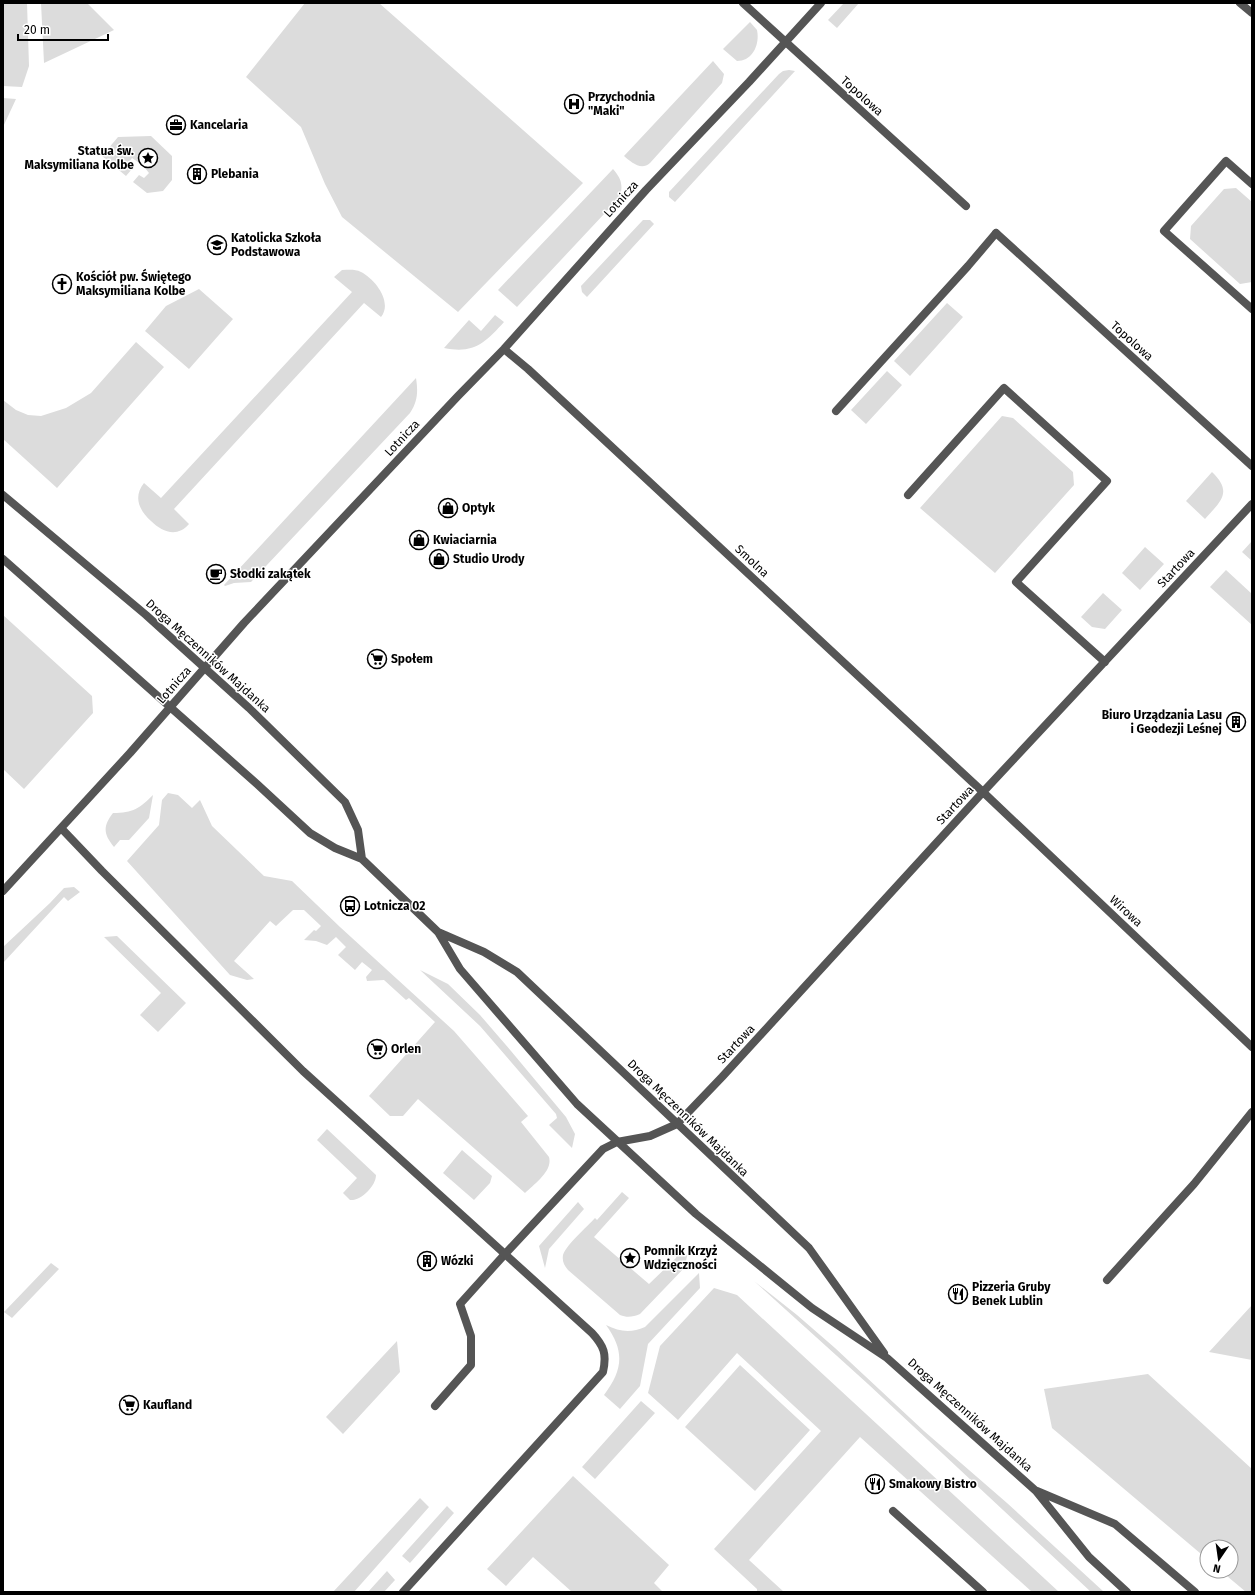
<svg xmlns="http://www.w3.org/2000/svg" width="1255" height="1595" viewBox="0 0 1255 1595" font-family="'Fira Sans',sans-serif">
<style>
.green{fill:#dcdcdc}
.lines{fill:none;stroke-linecap:round;stroke-linejoin:round}
.service{stroke:#555;stroke-width:8}
.minor{stroke:#555;stroke-width:8}
.tertiary{stroke:#555;stroke-width:8}
.labels{text-anchor:middle;dominant-baseline:central;stroke-width:3;stroke-linejoin:round;paint-order:stroke}
.street-label{font-size:12px;fill:#000;stroke:#fff}
.poi-label{font-size:12px;font-weight:bold;fill:#000;stroke:#fff;text-anchor:start}
</style>
<rect width="100%" height="100%" fill="#fff"/>
<path class="green" d="M3,3H27L29,66L22,87L3,86Z
M41,3H87L114,30L44,63Z
M305,3H379L583,183L458,312L342,217L325,184L301,127L246,77Z
M844,3H859L837,28L828,20Z
M750,22L757,30C760,44 753,61 737,61L723,49Z
M713,61L724,74L722,83L650,163C641,171 631,162 624,156Z
M789,70L795,71L675,202L669,197V192L779,74L783,71Z
M3,98L16,99L3,127Z
M151,136L172,156V180L163,191L147,193L133,182L139,175L144,178L149,173L145,168L153,158L146,153L138,162L132,158L127,165L132,169L126,176L102,156L118,137Z
M613,169C621,178 624,186 619,198L517,307L498,290Z
M1236,188L1252,202V282L1240,284L1190,239L1191,226L1224,189Z
M643,220H650L654,224L587,297L582,292L581,286Z
M342,270C349,270 355,269 361,272C375,279 393,302 381,317L364,303L174,509L189,524C177,538 162,532 151,521C139,510 133,497 144,483L161,498L352,292L334,277Z
M199,289L233,319L189,369L145,331L166,306Z
M947,303L963,317L910,376L894,361Z
M495,315L504,322C485,343 474,354 444,348L469,320L481,331Z
M136,342L164,367L57,488L3,439V400L16,410L28,415L41,416L66,408L91,393Z
M887,371L902,385L866,424L851,410Z
M416,378C418,391 418,401 410,413L251,582L234,583L225,586L224,585Z
M1002,416L1013,418L1073,472L1074,485L995,573L920,508Z
M1212,472C1233,492 1221,501 1205,519L1186,501Z
M1252,541V561L1242,552Z
M1145,547L1164,564L1140,590L1122,573Z
M1226,570L1252,594V625L1210,587Z
M1103,593L1122,610L1105,629L1092,627L1081,617Z
M3,615L92,696L93,713L24,789L3,769Z
M168,793L178,795L192,808L200,800L212,826L264,876L292,881L340,927L454,1031L528,1116L521,1122L549,1157C553,1171 534,1184 525,1193L418,1099L403,1116H390L369,1096L435,1022L409,998L406,1000L384,980L367,981L366,977L372,970L362,962L355,970L338,955L346,947L336,937L327,945L316,941L304,940L314,930L316,931L321,926L304,910H293L276,926L270,921L234,961L254,979L247,980L230,975L127,861L159,825L162,800Z
M153,795L149,818L129,840H120L114,847C103,834 103,826 113,813C133,813 140,808 153,795Z
M74,887L80,892L68,901L64,897L3,963V947L50,903L64,888Z
M117,936L186,1003L158,1032L140,1015L161,993L104,937Z
M420,970L448,984L480,1015L511,1051L566,1117L575,1134L572,1148L549,1125L557,1118L556,1114L480,1026Z
M327,1129L376,1175C376,1186 361,1201 350,1200L343,1193L357,1178L317,1140Z
M462,1150L492,1176L490,1183L474,1200L443,1173Z
M622,1192L629,1198L594,1237L649,1284L676,1258L680,1245L687,1256L686,1261L688,1264L640,1314C633,1317 627,1318 620,1315L568,1270C564,1265 562,1261 563,1255C567,1244 587,1227 595,1218L597,1220Z
M578,1202L584,1209L549,1249L545,1268L539,1246Z
M51,1263L59,1269L12,1318L4,1312Z
M699,1273L700,1288L648,1344L640,1386L620,1409L604,1395C623,1370 625,1351 606,1325C620,1332 631,1333 645,1327Z
M754,1281L797,1315L835,1348L924,1431L1007,1503L1104,1592H1091L868,1384Z
M714,1288L737,1295L1059,1592H1032L860,1437L749,1560L784,1592H757V1589L714,1549L821,1431L737,1353L678,1420L648,1393L660,1346Z
M1252,1305V1360L1209,1352Z
M397,1341L400,1372L343,1434L326,1417Z
M740,1365L810,1430L755,1491L685,1427Z
M1148,1374L1252,1469V1592H1246L1221,1571H1231V1547H1207V1559L1052,1428L1044,1389Z
M641,1401L655,1413L595,1479L582,1467Z
M573,1476L669,1565L654,1583L663,1592H572L533,1557L506,1586L487,1569Z
M420,1498L429,1507L354,1592H333Z
M447,1506L454,1513L410,1563L402,1556Z
M387,1571L395,1580L384,1592H368Z"/>
<g class="lines">
<path class="service" d="M836,411L968,266L996,233
M1107,1280L1194,1184L1252,1112
M435,1406L471,1365V1336L460,1304L505,1254
M893,1511L983,1592"/>
<path class="minor" d="M743,3L966,206
M1240,3L1252,13
M1252,184L1226,161L1164,231L1252,309
M996,233L1252,466
M504,349L528,369L983,792L1252,1047
M908,495L1004,388L1107,481L1016,582L1105,662
M61,828L102,871L303,1071L592,1333C604,1346 607,1354 603,1372L403,1592
M3,891L130,753L244,623L458,396L504,349L646,190L749,82L821,3
M505,1254L603,1149L617,1142L650,1136L677,1124L722,1077L983,792L1252,504"/>
<path class="tertiary" d="M3,495L146,615L249,708L345,802L358,830L362,859
M3,559L257,784L310,833L335,848L362,859L438,932L460,969L577,1104L696,1214L812,1308L887,1358L1036,1491L1089,1557L1127,1592
M438,932L484,952L517,972L809,1248L884,1353
M1037,1491L1115,1524L1195,1592"/>
</g>
<defs>
<g id="hospital-ring" transform="scale(1)"><circle r="9.5" fill="#fff" stroke="#000" stroke-width="1.5"/><path d="M-5-5h3v3.5h4V-5h3V5h-3V1.5h-4V5h-3Z" fill="#000"/></g>
<g id="office-ring" transform="scale(1)"><circle r="9.5" fill="#fff" stroke="#000" stroke-width="1.5"/><path d="M-6-3h4V-5.5h4V-3h4V5H-6ZM-1-4.5V-3h2v-1.5ZM-6 0V1H6V0Z" fill="#000"/></g>
<g id="sight-ring" transform="scale(1)"><circle r="9.5" fill="#fff" stroke="#000" stroke-width="1.5"/><path d="M0-6L1.8-2.2L6-1.7L2.9 1.2L3.7 5.4L0 3.3L-3.7 5.4L-2.9 1.2L-6-1.7L-1.8-2.2Z" fill="#000"/></g>
<g id="building-ring" transform="scale(1)"><circle r="9.5" fill="#fff" stroke="#000" stroke-width="1.5"/><path d="M-4-6H4V6H1V3H-1V6H-4ZM-2.5-4.3h1.7v1.8h-1.7ZM.8-4.3h1.7v1.8H.8ZM-2.5-1h1.7V.8h-1.7ZM.8-1h1.7V.8H.8Z" fill="#000"/></g>
<g id="school-ring" transform="scale(1)"><circle r="9.5" fill="#fff" stroke="#000" stroke-width="1.5"/><path d="M0-5L7-2L0 1L-7-2ZM-4 1L0 2.5L4 1V4Q0 6-4 4Z" fill="#000"/></g>
<g id="church-ring" transform="scale(1)"><circle r="9.5" fill="#fff" stroke="#000" stroke-width="1.5"/><path d="M-1.2-6h2.4v3.5h3.3v2.4h-3.3V6h-2.4V-.1h-3.3v-2.4h3.3Z" fill="#000"/></g>
<g id="shop-ring" transform="scale(1)"><circle r="9.5" fill="#fff" stroke="#000" stroke-width="1.5"/><path d="M-5-2.5h2.3a2.7 3.5 0 0 1 5.4 0H5L5.5 6h-11ZM-1.5-2.5h3a1.5 2.3 0 0 0-3 0Z" fill="#000"/></g>
<g id="cafe-ring" transform="scale(1)"><circle r="9.5" fill="#fff" stroke="#000" stroke-width="1.5"/><path d="M-5.5-4.5H6V0H3Q3 3.5 0 3.5H-2.5Q-5.5 3.5-5.5 0ZM3-3.2v2h1.7v-2ZM-6 4.5H4V6H-6Z" fill="#000"/></g>
<g id="supermarket-ring" transform="scale(1)"><circle r="9.5" fill="#fff" stroke="#000" stroke-width="1.5"/><path d="M-6-5.5h2.5l.6 2H6L4.5 2H-2.5L-4.4-4H-6ZM-1.5 3.2a1.3 1.3 0 1 0 .1 0ZM3 3.2a1.3 1.3 0 1 0 .1 0Z" fill="#000"/></g>
<g id="bus-ring" transform="scale(1)"><circle r="9.5" fill="#fff" stroke="#000" stroke-width="1.5"/><path d="M-5-6H5V4H4V6H2V4H-2V6H-4V4H-5ZM-3.5-4V0h7V-4ZM-3.5 1.2v1.5H-2V1.2ZM2 1.2v1.5H3.5V1.2Z" fill="#000"/></g>
<g id="restaurant-ring" transform="scale(1)"><circle r="9.5" fill="#fff" stroke="#000" stroke-width="1.5"/><path d="M-5-6h1v4h1v-4h1v4h1v-4h1v5L-1.5 .5V6h-2V.5L-5-1ZM5-6V6H3V1.5H1.5Q1.5-4 5-6Z" fill="#000"/></g>
</defs>
<g fill-rule="evenodd">
<use href="#hospital-ring" x="574" y="104"/>
<use href="#office-ring" x="176" y="125"/>
<use href="#sight-ring" x="148" y="158"/>
<use href="#building-ring" x="197" y="174"/>
<use href="#school-ring" x="217" y="245"/>
<use href="#church-ring" x="62" y="284"/>
<use href="#shop-ring" x="448" y="508"/>
<use href="#shop-ring" x="419" y="540"/>
<use href="#shop-ring" x="439" y="559"/>
<use href="#cafe-ring" x="216" y="574"/>
<use href="#supermarket-ring" x="377" y="659"/>
<use href="#building-ring" x="1236" y="722"/>
<use href="#bus-ring" x="350" y="906"/>
<use href="#supermarket-ring" x="377" y="1049"/>
<use href="#sight-ring" x="630" y="1258"/>
<use href="#building-ring" x="427" y="1261"/>
<use href="#restaurant-ring" x="958" y="1294"/>
<use href="#supermarket-ring" x="129" y="1405"/>
<use href="#restaurant-ring" x="875" y="1484"/>
</g>
<g class="labels">
<g class="street-label">
<text transform="translate(862 96) rotate(42)">Topolowa</text>
<text transform="translate(621 199) rotate(-48)">Lotnicza</text>
<text transform="translate(1132 341) rotate(42)">Topolowa</text>
<text transform="translate(402 438) rotate(-47)">Lotnicza</text>
<text transform="translate(752 561) rotate(43)">Smolna</text>
<text transform="translate(1176 568) rotate(-47)">Startowa</text>
<text transform="translate(208 656) rotate(42)">Droga Męczenników Majdanka</text>
<text transform="translate(174 685) rotate(-49)">Lotnicza</text>
<text transform="translate(955 805) rotate(-47)">Startowa</text>
<text transform="translate(1126 911) rotate(43)">Wirowa</text>
<text transform="translate(736 1044) rotate(-47)">Startowa</text>
<text transform="translate(688 1118) rotate(44)">Droga Męczenników Majdanka</text>
<text transform="translate(970 1415) rotate(42)">Droga Męczenników Majdanka</text>
</g>
<g class="poi-label">
<text x="588" y="97">Przychodnia<tspan x="588" dy="14">"Maki"</tspan></text>
<text x="190" y="125">Kancelaria</text>
<text x="134" y="151" text-anchor="end">Statua św.<tspan x="134" dy="14">Maksymiliana Kolbe</tspan></text>
<text x="211" y="174">Plebania</text>
<text x="231" y="238">Katolicka Szkoła<tspan x="231" dy="14">Podstawowa</tspan></text>
<text x="76" y="277">Kościół pw. Świętego<tspan x="76" dy="14">Maksymiliana Kolbe</tspan></text>
<text x="462" y="508">Optyk</text>
<text x="433" y="540">Kwiaciarnia</text>
<text x="453" y="559">Studio Urody</text>
<text x="230" y="574">Słodki zakątek</text>
<text x="391" y="659">Społem</text>
<text x="1222" y="715" text-anchor="end">Biuro Urządzania Lasu<tspan x="1222" dy="14">i Geodezji Leśnej</tspan></text>
<text x="364" y="906">Lotnicza 02</text>
<text x="391" y="1049">Orlen</text>
<text x="644" y="1251">Pomnik Krzyż<tspan x="644" dy="14">Wdzięczności</tspan></text>
<text x="441" y="1261">Wózki</text>
<text x="972" y="1287">Pizzeria Gruby<tspan x="972" dy="14">Benek Lublin</tspan></text>
<text x="143" y="1405">Kaufland</text>
<text x="889" y="1484">Smakowy Bistro</text>
</g>
</g>
<rect width="1255" height="1595" fill="none" stroke="#000000" stroke-width="8"/>
<g transform="translate(1219 1559) rotate(193)"><circle r="19" fill="#ffffff" stroke="#999999"/>
<path d="M0-3L7 15L0 10L-7 15Z" fill="#000000"/>
<text y="-6" font-size="11" font-weight="bold" text-anchor="middle" fill="#000000">N</text>
</g>
<path d="M18 34v6h90v-6" fill="none" stroke="#000000" stroke-width="2"/>
<text x="24" y="34" font-size="12" fill="#000000" stroke="#ffffff" stroke-width="3" paint-order="stroke">20 m</text>
</svg>
